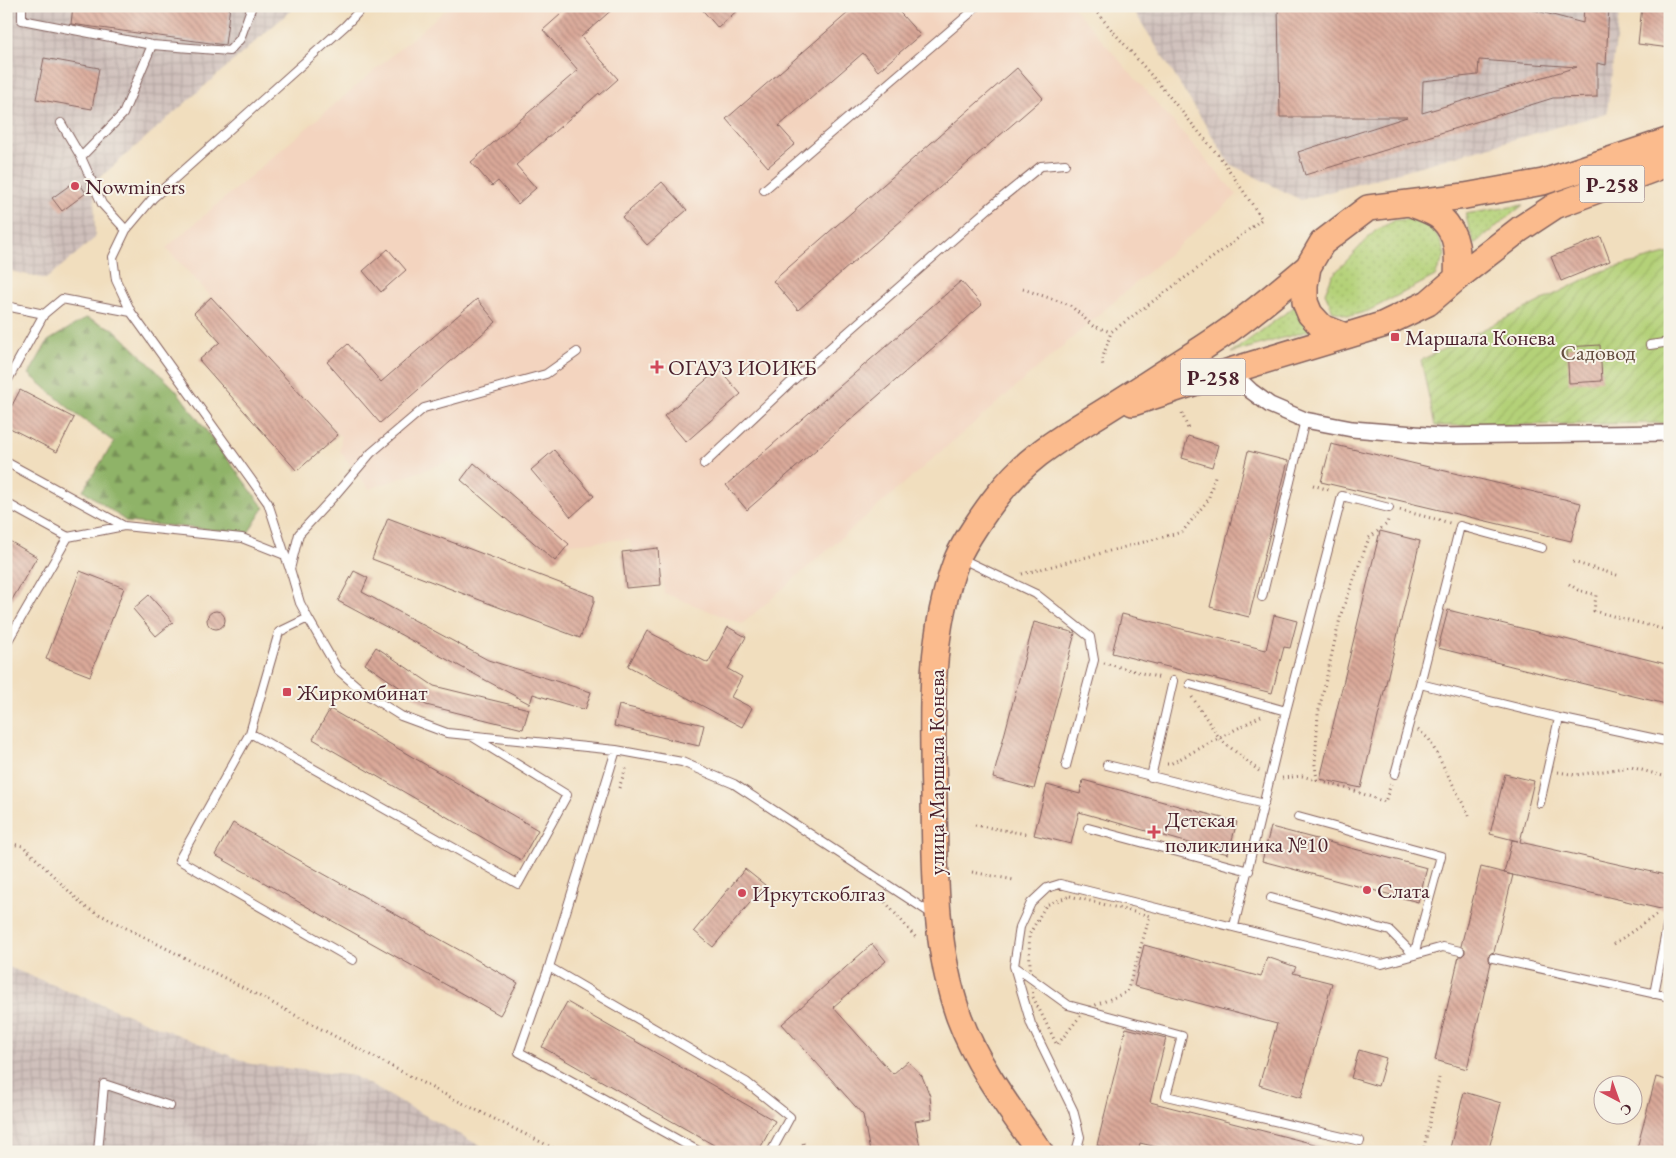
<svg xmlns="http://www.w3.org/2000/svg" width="1676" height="1158" viewBox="0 0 1676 1158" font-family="'EB Garamond',serif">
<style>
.built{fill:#f3d4bf}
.industrial{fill:url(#industrial-grid)}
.grass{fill:url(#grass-dots);stroke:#7f7852}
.forest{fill:url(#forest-firs);stroke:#6c694a}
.garden{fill:url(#garden-furrows);stroke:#7f7852}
.building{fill:url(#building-back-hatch);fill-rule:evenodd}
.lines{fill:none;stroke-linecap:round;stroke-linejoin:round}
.service-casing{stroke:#84625e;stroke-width:10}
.minor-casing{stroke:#84625e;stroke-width:18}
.primary-casing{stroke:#84625e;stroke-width:28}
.path{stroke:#84625e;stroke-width:3;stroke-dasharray:1 4;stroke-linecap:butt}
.service{stroke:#fff;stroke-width:8}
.minor{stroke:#fff;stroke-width:15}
.primary{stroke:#fbbb8d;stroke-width:25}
.poi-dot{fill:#d1495b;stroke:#f7f3e8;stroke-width:2}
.labels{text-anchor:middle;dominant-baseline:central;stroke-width:4;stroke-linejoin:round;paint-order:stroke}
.shield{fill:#f7f3e8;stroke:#7e5f64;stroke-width:1}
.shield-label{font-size:21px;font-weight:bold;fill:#4a1f2b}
.poi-label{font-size:22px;fill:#4a1f2b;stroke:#f7f3e8;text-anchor:start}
.park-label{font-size:22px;fill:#644c3e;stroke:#f7f3e8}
.street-label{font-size:22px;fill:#4a1f2b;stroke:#f7f3e8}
</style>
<defs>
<pattern id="industrial-grid" width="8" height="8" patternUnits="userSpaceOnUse" patternTransform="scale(1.25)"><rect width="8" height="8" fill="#cfc0bb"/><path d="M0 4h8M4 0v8" fill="none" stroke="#b3a5a1"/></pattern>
<pattern id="grass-dots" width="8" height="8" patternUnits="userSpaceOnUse" patternTransform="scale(1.25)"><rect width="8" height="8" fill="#b4d178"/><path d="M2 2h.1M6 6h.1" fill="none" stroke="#9cb368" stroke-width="1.8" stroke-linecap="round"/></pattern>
<pattern id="forest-firs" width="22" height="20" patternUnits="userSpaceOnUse" patternTransform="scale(1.25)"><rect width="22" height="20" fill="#8fb368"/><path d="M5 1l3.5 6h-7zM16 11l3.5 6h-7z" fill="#779156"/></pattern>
<pattern id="garden-furrows" width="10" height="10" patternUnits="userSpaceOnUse" patternTransform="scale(1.25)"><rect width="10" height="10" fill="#b4d178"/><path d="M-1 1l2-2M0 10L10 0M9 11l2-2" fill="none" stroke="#9cb368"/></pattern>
<pattern id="building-back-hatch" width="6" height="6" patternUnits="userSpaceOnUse" patternTransform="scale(1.25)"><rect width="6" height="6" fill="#daa999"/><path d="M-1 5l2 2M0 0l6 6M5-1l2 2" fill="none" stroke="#b3897d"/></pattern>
</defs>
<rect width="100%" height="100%" fill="#f7f3e8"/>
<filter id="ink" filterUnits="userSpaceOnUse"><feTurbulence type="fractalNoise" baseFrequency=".02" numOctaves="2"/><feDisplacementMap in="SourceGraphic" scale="10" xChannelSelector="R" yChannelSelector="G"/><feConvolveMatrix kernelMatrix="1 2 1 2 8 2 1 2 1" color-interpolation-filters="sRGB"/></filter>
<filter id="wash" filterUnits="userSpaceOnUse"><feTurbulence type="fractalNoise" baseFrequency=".0096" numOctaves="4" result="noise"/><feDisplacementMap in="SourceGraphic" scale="20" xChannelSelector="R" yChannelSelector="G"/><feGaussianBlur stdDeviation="1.12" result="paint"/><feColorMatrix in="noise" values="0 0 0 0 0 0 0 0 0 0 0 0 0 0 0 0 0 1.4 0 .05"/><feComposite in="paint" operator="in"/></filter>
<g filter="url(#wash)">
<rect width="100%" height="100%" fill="#f1debe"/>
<path class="built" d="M450,6H1072L1237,195L742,624L664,593L658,548L633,550L629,539L569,544L465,456L369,489L340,451L341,437L166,248Z"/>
<path class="industrial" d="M6,6H296L94,183L95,238L46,279L6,270Z
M1131,6H1620L1607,113L1301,200L1230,164Z
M6,966L251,1064L354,1076L491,1152H6Z"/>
<path class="grass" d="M1523,205L1474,244L1465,214Z
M1419,219C1436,229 1439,237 1445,255L1435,276L1368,311L1350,316L1333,311L1325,293L1332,276L1375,231L1395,220Z
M1295,306L1311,330L1231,353Z"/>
<path class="forest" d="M86,318L114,329L176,390L264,508L248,533L127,522L83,490L114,442L77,415L29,374L48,341Z"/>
<path class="garden" d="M1670,253V423L1435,426L1421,360L1602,271Z"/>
<g id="blocks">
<path class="building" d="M73,6H230L225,45L71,24Z
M570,6H616L581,37L618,79L600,95L599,93L516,165L536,188L518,204L498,181L492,186L471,162L578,70L543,30Z
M699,6H742L718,28Z
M856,6H894L920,35L878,71L863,53L779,126L795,144L768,167L726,119Z
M1278,6H1518L1583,23L1584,6H1609L1606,65L1597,63V97L1553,98L1305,175L1298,152L1407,117H1280ZM1479,60L1577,67L1422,113L1423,81L1478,75Z
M1642,6H1670V48L1638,44Z
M44,58L99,68L92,109L36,99Z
M1017,68L1043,98L798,310L773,281Z
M77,180L86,193L62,211L52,198Z
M662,182L687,210L647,245L622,217Z
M1601,237L1610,261L1561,281L1551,257Z
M388,249L406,270L381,292L363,271Z
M961,281L982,305L747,510L726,485Z
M211,297L338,435L297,471L199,360L220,342L194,313Z
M477,299L496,322L380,423L327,362L348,344L381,382Z
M1600,345L1602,381L1569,383L1567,347Z
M719,369L741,394L686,442L664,416Z
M20,390L74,418L57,452L6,426V417Z
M1188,436L1218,445L1212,467L1182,458Z
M1331,444L1581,503L1571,541L1321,482Z
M554,450L594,496L571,517L531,470Z
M1248,451L1288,461L1249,617L1210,607Z
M474,463L569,544L555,561L461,480Z
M388,518L594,596V602L580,638L372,559Z
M1380,531L1420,541L1361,788L1320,779Z
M6,539L37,557L6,610Z
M658,548L661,585L626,588L622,552Z
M80,571L124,588L90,676L46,659Z
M354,571L368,578L362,592L488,660L591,692L585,710L533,694L530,704L338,601Z
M149,595L173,622L156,636L133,609Z
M1448,610L1670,665V705L1438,648Z
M207 620a9 9 0 1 1 18 0a9 9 0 1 1-18 0Z
M1122,614L1266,650L1274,615L1297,621L1290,648L1284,647L1272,693L1112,653Z
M1034,622L1075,633L1034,789L993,778Z
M728,627L746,637L728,669L742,677L731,697L752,708L742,727L628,666L647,631L708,663Z
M376,647L434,686L529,709L523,729L426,705L365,664Z
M619,705L704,725L699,746L614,726Z
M330,709L538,830L521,860L313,739Z
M1505,774L1534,781L1520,842L1670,876V906L1665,910L1504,873L1512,840L1518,841L1490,834Z
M1083,780L1237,822L1228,854L1079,812L1071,844L1034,835L1047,785L1080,794Z
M233,823L518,983L500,1015L215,855Z
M1271,827L1427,868L1418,902L1262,861Z
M1481,867L1513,875L1494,952L1491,953L1488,956V960L1491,963L1467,1069L1435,1060L1459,956H1462L1465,953V949L1461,946Z
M745,869L765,885L713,947L694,931Z
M872,944L886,961L833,1007L893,1074L908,1061L922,1076L930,1096L932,1118L915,1121L921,1152H870L863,1115L782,1024Z
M1144,945L1261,977L1267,957L1296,967L1293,973L1332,983L1301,1098L1259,1085L1277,1024L1134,986Z
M567,1002L775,1121L758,1152H726L542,1047Z
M1126,1028L1166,1038L1150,1102L1322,1146V1152H1177L1140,1143L1138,1152H1123L1097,1145Z
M1359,1050L1386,1058L1378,1086L1351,1078Z
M1656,1077L1670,1081V1152H1636Z
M1464,1092L1501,1103L1488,1152H1449Z"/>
</g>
</g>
<g filter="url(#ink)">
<use href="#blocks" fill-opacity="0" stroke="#84625e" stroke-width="1"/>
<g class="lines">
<g class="service-casing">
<path id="service" d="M22,6V20L152,45L229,51L240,39L252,6
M61,123L81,157
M764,190L968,15L976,6
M126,230L102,204L81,157L123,114L152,45
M6,306L44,314
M1650,345L1670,342
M577,352L546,374L424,408L371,453L336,494L299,534L290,569L300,603L308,618L338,670L366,694L401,716L447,733L616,750L682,762L734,784L932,914
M6,383L44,314L62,299L131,312
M6,462L124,526L242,538L285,555
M704,464L790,383L989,208L1041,166L1065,164
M6,503L68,537
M960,558L1036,594L1090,637L1094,660L1066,766
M289,567L268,503L131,312L116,280L113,257L126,230L153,198L345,26L364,6
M1262,597L1305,420
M308,618L279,632L250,733L518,884L567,795L473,737
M6,644L68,537L124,526
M1190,684L1286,711
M1420,684L1559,718
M250,733L179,860L353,960
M616,750L549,967L519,1052L700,1152
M1107,765L1264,804
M1395,774L1420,684L1460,526L1542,548
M1151,777L1173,681
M1540,803L1559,718L1670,742
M1298,817L1441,856L1414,955
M1088,828L1249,871
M1271,898L1390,931L1414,955
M1234,926L1286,711L1342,496L1389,508
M1493,958L1670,997
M1014,966L1068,1005L1182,1036L1166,1096L1360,1141
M549,967L746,1082L790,1117L771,1152
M1654,994L1670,911
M98,1152L104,1084L170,1106
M1076,1152L1080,1137L1073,1110L1031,1024L1014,966L1020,927L1031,903L1047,888L1060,884L1382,964L1443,947L1460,951"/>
</g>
<g class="minor-casing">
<path id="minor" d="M1230,371L1251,391L1270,405L1305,420L1352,429L1439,436L1670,433"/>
</g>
<g class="primary-casing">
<path id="primary" d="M1412,204C1421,208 1434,212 1441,218C1459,235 1458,255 1457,278
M1345,336L1322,327L1310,314L1305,302V285L1308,267L1322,243L1368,208L1465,196L1543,182L1670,140
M1133,403L1230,371L1382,325L1428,303L1457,278L1520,229L1555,206L1670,163
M1040,1152C1010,1109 977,1066 959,1017C934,946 935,870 934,796C932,717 928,635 957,559C964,542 986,510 998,495C1023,462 1051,444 1085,423C1115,405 1144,386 1173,367C1192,355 1213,342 1232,328C1258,309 1283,288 1308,267"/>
</g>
<path class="path" d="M1091,6L1158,83L1223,161L1262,219L1227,247L1111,332L1102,360L1103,366
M1023,289L1070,305L1093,326L1111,332
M1182,413L1188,429
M1313,485L1329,490
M1400,510L1450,523
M1573,562L1620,576
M1022,574L1182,532L1208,500L1216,473
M1569,584L1578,590L1596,595L1594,611L1670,631
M1104,663L1161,678
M1192,697L1220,739L1259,771
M1418,730L1429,739L1471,819
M1167,764H1170L1261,716
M1558,772L1576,775L1631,767L1670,778
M1282,778L1302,776L1352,790L1385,802L1391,784
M1317,780L1315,765L1318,714L1341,614L1369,538L1387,524L1388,520
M619,788L627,765
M975,825L1026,834
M6,843L23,846L85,907L246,989L436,1090L561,1152
M972,872L1014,880
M1070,896L1150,916L1127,992L1086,1009L1057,1045L1033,997L1030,966L1029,935L1046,905Z
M882,898L917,939
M1614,944L1656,915
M803,1143L806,1152
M1423,1152L1439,1078"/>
<use href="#service" class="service"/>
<use href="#minor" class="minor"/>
<use href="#primary" class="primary"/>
</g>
</g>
<g class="poi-dot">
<circle cx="75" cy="186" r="5"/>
<rect x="1390" y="332" width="10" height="10" rx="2.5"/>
<path d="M654.5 359.5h5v5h5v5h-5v5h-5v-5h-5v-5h5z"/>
<rect x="282" y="687" width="10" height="10" rx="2.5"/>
<path d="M1151.5 824.5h5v5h5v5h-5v5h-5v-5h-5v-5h5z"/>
<circle cx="1367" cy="890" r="5"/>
<circle cx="742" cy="893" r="5"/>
</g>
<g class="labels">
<g class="shield">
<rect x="1579.5" y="165.5" width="65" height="37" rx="4"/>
<rect x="1180.5" y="358.5" width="65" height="37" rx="4"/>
</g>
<g class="shield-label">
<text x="1612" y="184">Р-258</text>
<text x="1213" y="377">Р-258</text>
</g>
<g class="poi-label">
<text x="85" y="186">Nowminers</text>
<text x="1405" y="337">Маршала Конева</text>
<text x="668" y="367">ОГАУЗ ИОИКБ</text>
<text x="297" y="692">Жиркомбинат</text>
<text x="1165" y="819">Детская<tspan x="1165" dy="25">поликлиника №10</tspan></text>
<text x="1377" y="890">Слата</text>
<text x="752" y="893">Иркутскоблгаз</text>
</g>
<g class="park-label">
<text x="1598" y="352">Садовод</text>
</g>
<g class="street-label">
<text transform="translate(936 772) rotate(-90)">улица Маршала Конева</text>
</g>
</g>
<rect width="1676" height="1158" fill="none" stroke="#f7f3e8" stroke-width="25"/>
<g transform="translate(1618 1100) rotate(139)"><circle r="24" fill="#f7f3e8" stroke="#b29e9c"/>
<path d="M0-4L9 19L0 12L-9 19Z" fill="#d1495b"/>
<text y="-8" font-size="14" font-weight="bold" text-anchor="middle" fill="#4a1f2b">С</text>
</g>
</svg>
